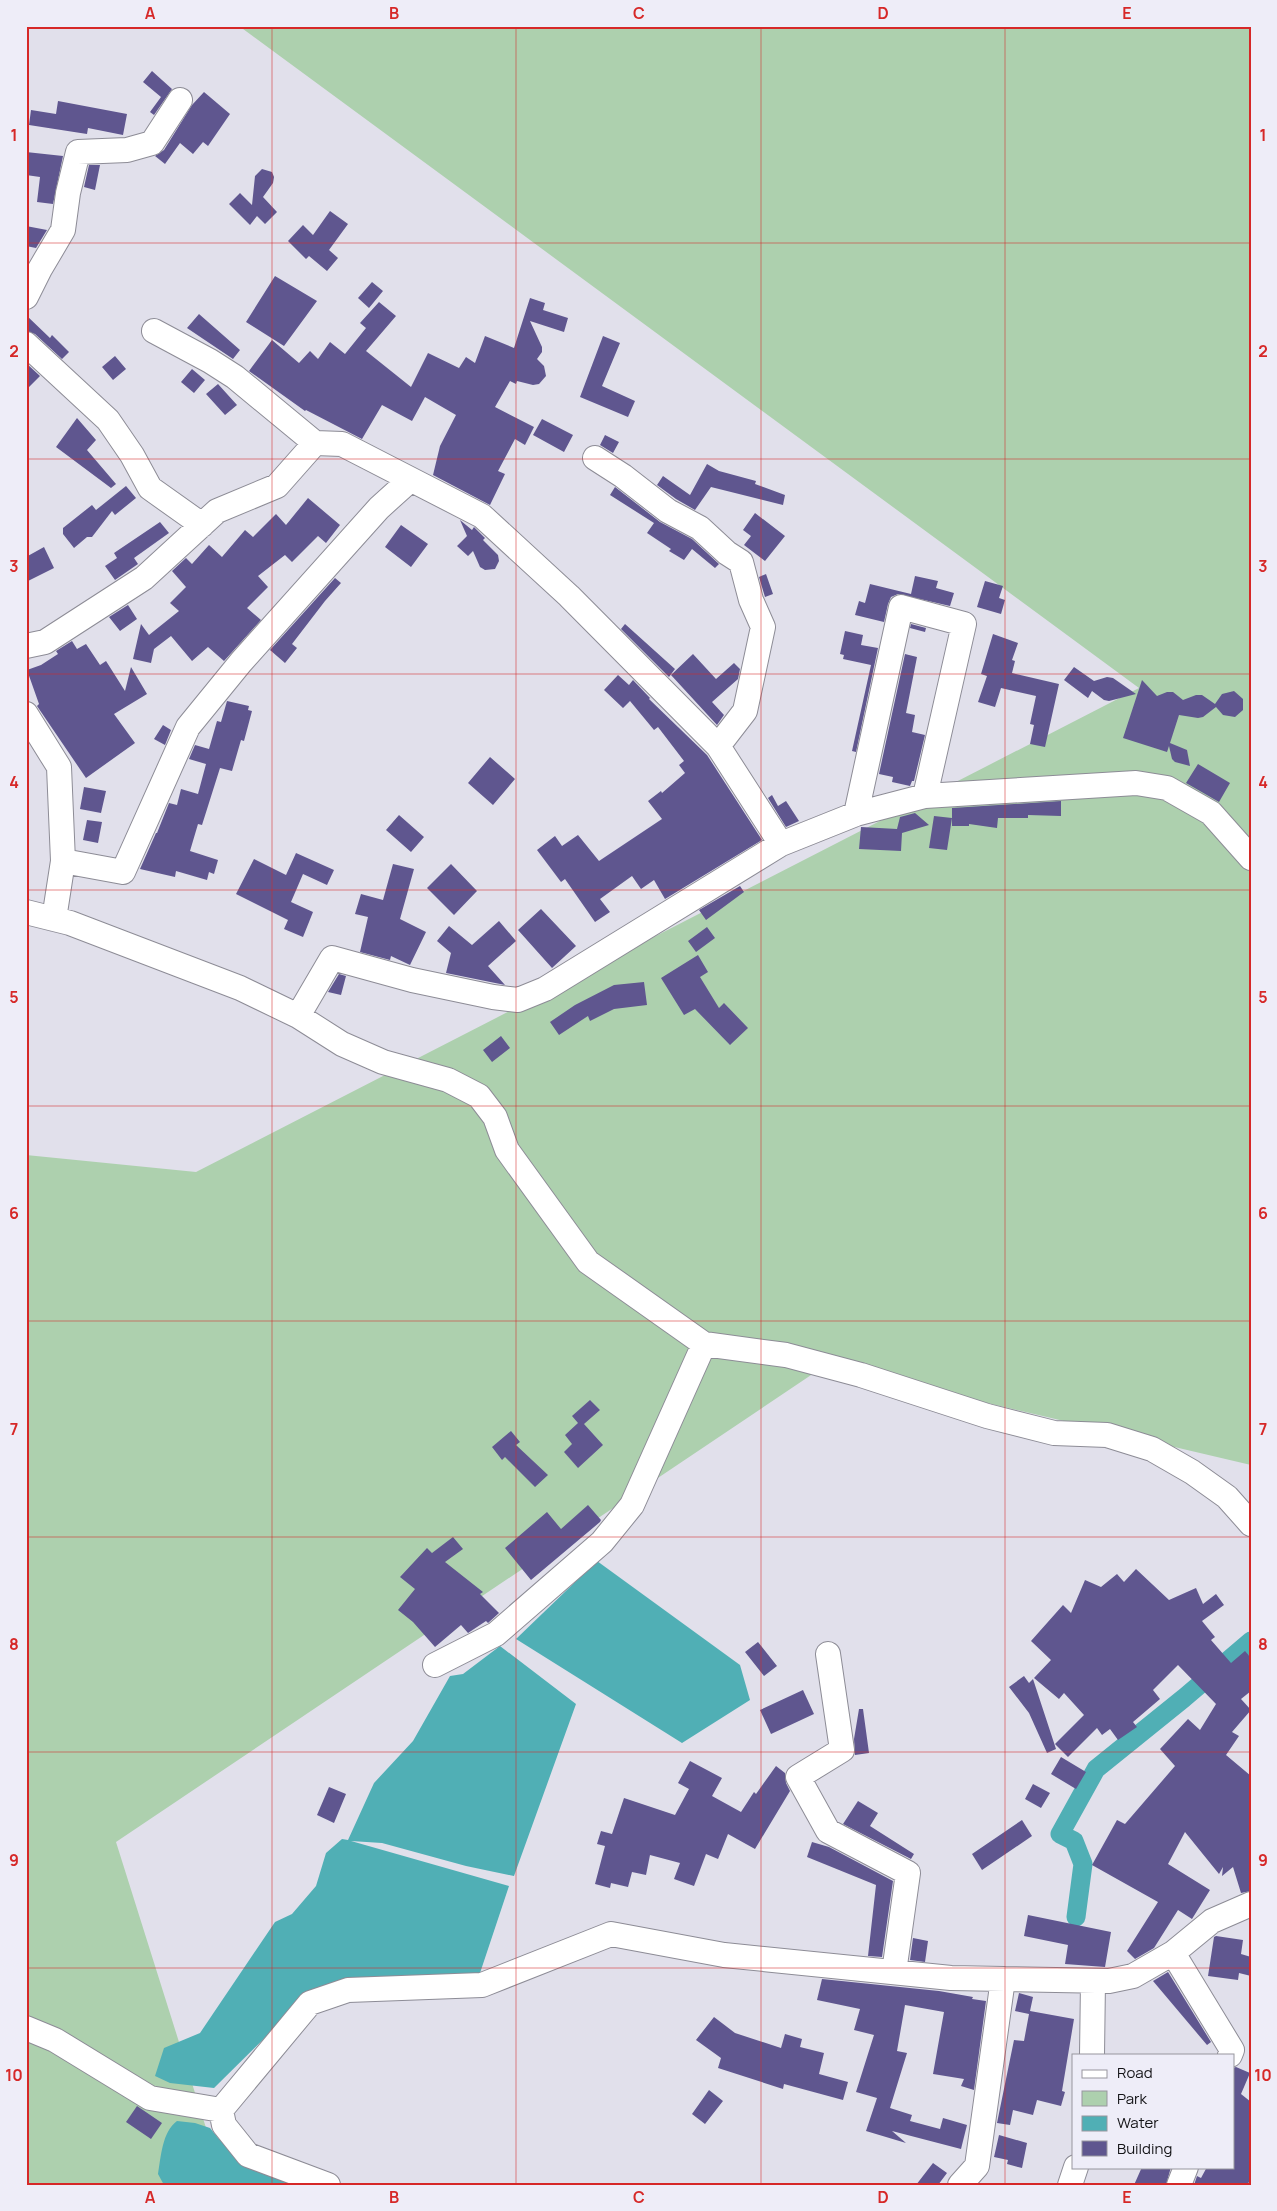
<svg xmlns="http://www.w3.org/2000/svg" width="1277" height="2211" viewBox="0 0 1277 2211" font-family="Manrope,sans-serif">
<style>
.green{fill:#add0ae}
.water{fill:#50afb5}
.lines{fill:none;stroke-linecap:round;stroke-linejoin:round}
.canal{stroke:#50afb5;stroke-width:19}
.building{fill:#5f568f}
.minor-casing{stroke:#8d8c96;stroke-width:26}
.minor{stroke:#fff;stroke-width:24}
.grid{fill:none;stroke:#d62828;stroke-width:1;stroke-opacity:0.55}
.neatline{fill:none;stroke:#d62828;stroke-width:2}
.grid-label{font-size:16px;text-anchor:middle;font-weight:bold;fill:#d62828}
</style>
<rect width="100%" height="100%" fill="#e1e0eb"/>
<path class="green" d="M239,26H1251V1465L826,1365L116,1842L224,2185H26V1155L196,1172L1139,688Z"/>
<path class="water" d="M597,1561L740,1665L750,1700L682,1743L516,1639Z
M500,1646L576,1704L514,1876L466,1866L382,1843L351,1841L509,1886L476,1985L302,2001L214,2088L170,2083L155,2076L164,2048L200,2033L275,1922L292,1914L316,1886L326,1853L342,1839L348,1840L374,1783L413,1741L450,1676L463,1674Z
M177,2121L195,2123L210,2128L219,2139L245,2158L314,2185H164L158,2174C161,2157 162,2132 177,2121Z"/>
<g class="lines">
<path class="canal" d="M1076,1917L1083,1864L1074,1841L1060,1834L1096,1769L1184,1698L1251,1641"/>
</g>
<path class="building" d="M152,71L172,89L154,115L150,112L161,97L143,82Z
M204,92L230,114L208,146L203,142L193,154L180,143L165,164L155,156L164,150L192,105Z
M58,101L127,114L123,135L88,128L87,134L29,125L31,110L56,114Z
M26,152L63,156L53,204L37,202L40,177L26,175Z
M89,165H100L95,190L84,187Z
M262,169L272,172L274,177L273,183L263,197L277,212L265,224L257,216L250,225L229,204L240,193L252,205L255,176Z
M330,211L348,224L329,250L338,258L327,271L309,256L306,259L288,241L303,225L313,235Z
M26,226L47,230L36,248L26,246Z
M275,276L317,301L284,346L246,322Z
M372,282L383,291L369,308L358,298Z
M530,298L545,303L543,310L568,318L564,332L530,321L542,347V352L537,359L544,366L546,376L539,384L533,385L517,381L516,384L510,381L495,407L534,427L525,445L515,439L498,471L505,474L490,505L433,475L440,446L456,415L425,397L412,421L382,405L362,439L306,410L305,411L249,371L272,340L299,363L310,351L318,359L330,342L345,354L366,328L360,323L379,302L396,316L366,351L411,387L428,353L459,368L466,357L475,363L485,336L514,348Z
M199,314L240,350L233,359L187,328Z
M26,315L50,338L52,335L69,352L62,359L35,334L26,331Z
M603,336L620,343L602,386L635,401L628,417L580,397Z
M115,356L126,369L113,380L102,367Z
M26,363L40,376L26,390Z
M192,369L205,380L194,393L181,382Z
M218,384L237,405L225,415L206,394Z
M77,418L96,440L87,450L116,484L111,488L56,447Z
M542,419L573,435L564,452L533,435Z
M605,435L619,442L613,453L600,445Z
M707,464L719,471L756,481L755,484L785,495L783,505L711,487L695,510L676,499L657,485L663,476L690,495Z
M126,486L136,498L115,515L112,511L92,537H87L74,548L63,534V528L92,505L96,510Z
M615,487L660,522L692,539L719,564L715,568L692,549L684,560L669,551L671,549L647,533L654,523L610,495Z
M308,498L340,525L326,543L318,536L292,562L285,555L258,576L268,587L247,608L261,620L224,661L208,647L192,661L171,636L154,649L151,663L133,659L141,624L149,635L179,611L170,603L186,587L172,571L186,558L192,564L209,545L222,557L245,530L253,537L276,514L286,525Z
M755,513L785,536L765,561L744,545L751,536L743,530Z
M460,520L472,530L474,527L485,538L483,540L498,555L499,561L495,569L485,570L480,567L473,551L468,556L457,546L467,536Z
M160,522L169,533L134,558L138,564L115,580L105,566L117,558L114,553Z
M401,525L428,544L411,567L385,547Z
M44,547L54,568L26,582V557Z
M766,574L773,594L765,597L759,577Z
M915,576L938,581L936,588L954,593L950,606L898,594L891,597L888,604L884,622L855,615L859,601L865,603L870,584L911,594Z
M335,578L341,583L325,601L292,644L297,648L285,663L270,650Z
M985,581L1003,586L999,598L1005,600L1001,614L977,607Z
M128,605L137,619L120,631L109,617Z
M625,624L675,669L669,677L621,629Z
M911,624L926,628L925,632L910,628Z
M845,631L863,635L861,645L878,648L856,752L852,751L871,665L843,659L844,655L840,654Z
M993,634L1018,643L1012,660L1015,661L1012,673L1059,684L1045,747L1030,744L1034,725L1030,724L1036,696L1001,688L995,707L978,702L987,676L981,674Z
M72,641L77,649L86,644L100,665L106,661L125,691L131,667L147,694L114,714L135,743L86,778L37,706L39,704L27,670L41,665L58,654L56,651Z
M693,654L716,679L734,663L740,669L738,679L712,702L724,715L717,725L671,675Z
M905,654L917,657L906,713L915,715L912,732L925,735L914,781H912L910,786L892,782L893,777L879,774Z
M1074,667L1094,681L1107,677L1113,678L1136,694L1109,701L1104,700L1092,691L1088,698L1064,680Z
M618,675L629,685L633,680L650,698L649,699L707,755L762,840L665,899L654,880L641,889L632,876L600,899L610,912L595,922L565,879L561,882L537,850L555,836L562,846L578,835L599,861L662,819L648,801L661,791L662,793L685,773L679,765L684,761L658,727L654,730L630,701L623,708L604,690Z
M1142,680L1157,696L1167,692H1173L1183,700L1196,695H1202L1215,704L1222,694L1234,691L1243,699V710L1235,717L1223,715L1216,707L1203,717L1198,718L1179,715L1170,743L1187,750L1190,766L1175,762L1172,759L1169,746L1167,752L1123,738Z
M227,701L249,706L248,710L252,711L244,741L241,740L232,771L220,768L202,825L198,824L190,851L218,860L214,874L209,872L207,880L176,871L175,877L140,869L156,833H157L169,803L177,805L181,789L198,794L206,764L189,759L195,745L209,749L217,721L221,722Z
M163,725L171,730L165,745L154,739Z
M490,757L515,779L493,805L468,783Z
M1198,764L1230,783L1219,802L1186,783Z
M84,787L106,791L101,813L80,809Z
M772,795L778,806L786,801L799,821L786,827L768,798Z
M1061,801V816L1028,815V818H998L997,828L969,824V826H952V808Z
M915,813L929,825L902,833L901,851L859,849L861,827L897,829L900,817Z
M399,815L424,837L411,852L386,830Z
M934,816L952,818L947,850L929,848Z
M87,820L102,822L98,843L83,840Z
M296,853L334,870L327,885L303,874L291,902L313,912L303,937L284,929L288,920L236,894L254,859L286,875Z
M393,864L414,869L400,919L426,932L410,965L391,956L390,960L360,952L368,917L355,914L361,894L383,900Z
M451,864L477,891L454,915L427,888Z
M740,886L744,892L706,920L699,910Z
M541,909L576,946L552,968L518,930Z
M499,921L516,941L488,966L505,985L446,973L451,953L437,941L449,926L472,945Z
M707,927L715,938L696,952L688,941Z
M698,955L708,972L700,977L719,1008L724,1003L748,1028L730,1045L695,1009L684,1015L661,978Z
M339,974L346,976L341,995L328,992Z
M644,982L647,1005L614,1009L590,1021L588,1016L559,1035L550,1022L575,1005L614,985Z
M501,1036L510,1048L492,1062L483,1050Z
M590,1400L600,1410L584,1424L603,1445L578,1468L564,1452L572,1444L565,1435L578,1423L572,1416Z
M511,1431L520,1442L516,1445L548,1475L535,1487L505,1457L502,1460L492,1447Z
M588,1505L601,1520L600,1522L531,1580L505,1548L547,1512L561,1529Z
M453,1537L463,1549L445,1562L483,1592L480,1594L499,1613L488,1623L486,1621L468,1633L461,1625L435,1647L413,1622L398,1610L415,1589L400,1577L427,1548L432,1553Z
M1136,1569L1169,1600L1196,1588L1203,1604L1216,1594L1224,1605L1202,1621L1215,1637L1211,1640L1231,1663L1245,1651L1251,1658V1691L1241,1699L1251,1710L1232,1732L1239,1736L1226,1755L1251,1776V1891L1241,1893L1233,1867L1222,1876L1223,1867L1219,1874L1185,1832L1168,1864L1210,1890L1192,1919L1178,1910L1154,1948L1135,1959L1127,1951L1158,1902L1092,1865L1117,1820L1125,1824L1175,1766L1160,1749L1188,1719L1200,1730L1216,1704L1178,1665L1153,1690L1160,1699L1133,1722L1137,1727L1118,1740L1110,1729L1102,1735L1097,1728L1068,1757L1055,1744L1084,1715L1064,1693L1059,1699L1034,1678L1051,1660L1031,1641L1063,1605L1071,1613L1085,1580L1101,1587L1117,1574L1124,1582Z
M758,1642L777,1666L764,1676L745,1652Z
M1024,1676L1029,1683L1033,1679L1056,1749L1047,1753L1029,1713L1009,1687Z
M803,1690L814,1714L771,1734L760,1710Z
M859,1709H863L869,1753L855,1755L854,1739Z
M1061,1757L1086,1772L1076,1789L1051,1774Z
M690,1761L722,1778L712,1796L741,1812L754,1792L756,1794L776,1766L785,1773L786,1783L790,1791L755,1849L728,1834L718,1859L706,1854L694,1886L674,1879L680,1863L650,1855L646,1875L632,1872L628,1887L611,1883L610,1888L595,1884L605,1846L597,1844L601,1831L612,1834L624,1798L675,1815L689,1789L678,1783Z
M1033,1784L1050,1793L1041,1808L1025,1799Z
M329,1787L346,1794L334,1823L317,1815Z
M858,1801L878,1813L870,1826L914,1854L911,1859L843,1824Z
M1022,1820L1032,1836L982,1870L972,1854Z
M812,1842L829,1847L893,1881L882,1957L868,1956L876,1885L807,1857Z
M1028,1915L1111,1932L1105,1967L1065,1964L1068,1945L1024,1936Z
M1216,1936L1243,1940L1241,1954L1251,1957V1976L1239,1973L1238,1980L1208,1976L1214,1937Z
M913,1938L928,1941L925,1962L910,1960Z
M1168,1972L1211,2042L1207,2045L1153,1981Z
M822,1979L939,1991L973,1997L972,1999L986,2001L974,2090L961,2086L964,2079L933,2074L944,2012L905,2005L897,2051L907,2053L890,2108L912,2115L910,2121L940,2129L943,2118L967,2125L961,2149L892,2131L906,2143L866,2131L877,2098L856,2092L874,2035L854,2030L860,2009L817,2000Z
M1019,1993L1033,1997L1030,2011L1074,2019L1062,2091L1065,2092L1061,2106L1037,2100L1033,2115L1013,2110L1010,2125L997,2123L1014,2040L1024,2041L1029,2014L1015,2011Z
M714,2017L735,2033L781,2048L785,2034L802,2039L800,2047L824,2053L819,2074L848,2082L843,2100L784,2084L783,2089L718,2068L721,2058L696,2040Z
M1236,2067L1250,2073L1241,2094L1251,2102V2179L1247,2185H1194L1197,2176L1201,2178L1207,2167H1233V2068Z
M709,2090L723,2101L705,2124L692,2114Z
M137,2106L162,2123L151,2139L126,2122Z
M999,2135L1027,2143L1022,2168L1007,2164L1008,2160L994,2157Z
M933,2163L947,2173L938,2185H916Z
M1142,2167H1171L1166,2185H1134Z"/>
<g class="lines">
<g class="minor-casing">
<path id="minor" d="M26,297L40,269L63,230L68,193L78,152L127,150L152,143L180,100
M154,331L210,361L235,377L315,443
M26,344L108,420L132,455L150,488L202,525
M595,458L623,476L668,511L700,528L727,553L741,562L751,600L763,627L745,711L718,746
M26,646L45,642L144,578L217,511L277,486L315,443L342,444L482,516L569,596L718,746L781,844L545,989L518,1000L493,997L412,980L332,958L298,1016
M26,714L59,767L63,861L54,919
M856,814L901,607L964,624L925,796
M781,844L856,814L925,796L1136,783L1167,788L1211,813L1251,858
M63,861L123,872L188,727L241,662L379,508L410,480
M26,912L70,923L240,988L298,1016L342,1044L383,1062L448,1080L479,1096L495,1117L507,1150L588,1262L704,1344L786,1355L861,1375L987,1416L1054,1433L1107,1435L1152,1449L1192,1472L1227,1497L1251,1524
M828,1654L842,1750L798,1777L828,1831L908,1873L894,1972
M435,1665L496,1634L602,1542L632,1505L704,1344
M1173,1953L1232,2050L1230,2055
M26,2028L55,2040L150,2098L221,2110L310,2003L348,1990L482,1985L611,1934L724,1955L951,1978L1109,1981L1133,1976L1173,1953L1212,1921L1251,1904
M1092,2055L1093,1981
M221,2110L224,2125L248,2155L328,2185
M960,2185L977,2166L1003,1979
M1070,2185L1076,2167
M1179,2185L1186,2167"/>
</g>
<use href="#minor" class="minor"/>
</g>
<path class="grid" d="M272,26V2185M516,26V2185M761,26V2185M1005,26V2185M26,243H1251M26,459H1251M26,674H1251M26,890H1251M26,1106H1251M26,1321H1251M26,1537H1251M26,1752H1251M26,1968H1251"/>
<rect width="1277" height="2211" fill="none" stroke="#eeedf8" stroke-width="55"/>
<rect x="1072" y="2054" width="162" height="115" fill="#eeedf8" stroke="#97969e"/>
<rect x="1082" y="2070" width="25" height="8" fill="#ffffff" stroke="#97969e"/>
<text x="1117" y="2078" font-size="15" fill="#141417">Road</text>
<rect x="1082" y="2091" width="25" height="15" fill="#add0ae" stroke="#97969e"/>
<text x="1117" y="2104" font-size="15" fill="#141417">Park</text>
<rect x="1082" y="2116" width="25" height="15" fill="#50afb5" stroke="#97969e"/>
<text x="1117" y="2128" font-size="15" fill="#141417">Water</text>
<rect x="1082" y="2141" width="25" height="15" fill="#5f568f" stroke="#97969e"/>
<text x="1117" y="2154" font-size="15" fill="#141417">Building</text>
<rect x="28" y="28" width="1222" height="2156" class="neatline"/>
<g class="grid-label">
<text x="150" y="19">A</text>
<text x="394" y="19">B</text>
<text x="639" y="19">C</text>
<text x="883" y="19">D</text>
<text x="1127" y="19">E</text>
<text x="14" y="141">1</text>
<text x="1263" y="141">1</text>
<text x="14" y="357">2</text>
<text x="1263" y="357">2</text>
<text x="14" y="572">3</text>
<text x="1263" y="572">3</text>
<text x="14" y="788">4</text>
<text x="1263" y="788">4</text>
<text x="14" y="1003">5</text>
<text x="1263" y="1003">5</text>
<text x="14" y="1219">6</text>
<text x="1263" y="1219">6</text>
<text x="14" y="1435">7</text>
<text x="1263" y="1435">7</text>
<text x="14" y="1650">8</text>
<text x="1263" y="1650">8</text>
<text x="14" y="1866">9</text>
<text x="1263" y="1866">9</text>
<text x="14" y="2081">10</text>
<text x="1263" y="2081">10</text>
<text x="150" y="2203">A</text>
<text x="394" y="2203">B</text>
<text x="639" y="2203">C</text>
<text x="883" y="2203">D</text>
<text x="1127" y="2203">E</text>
</g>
</svg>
